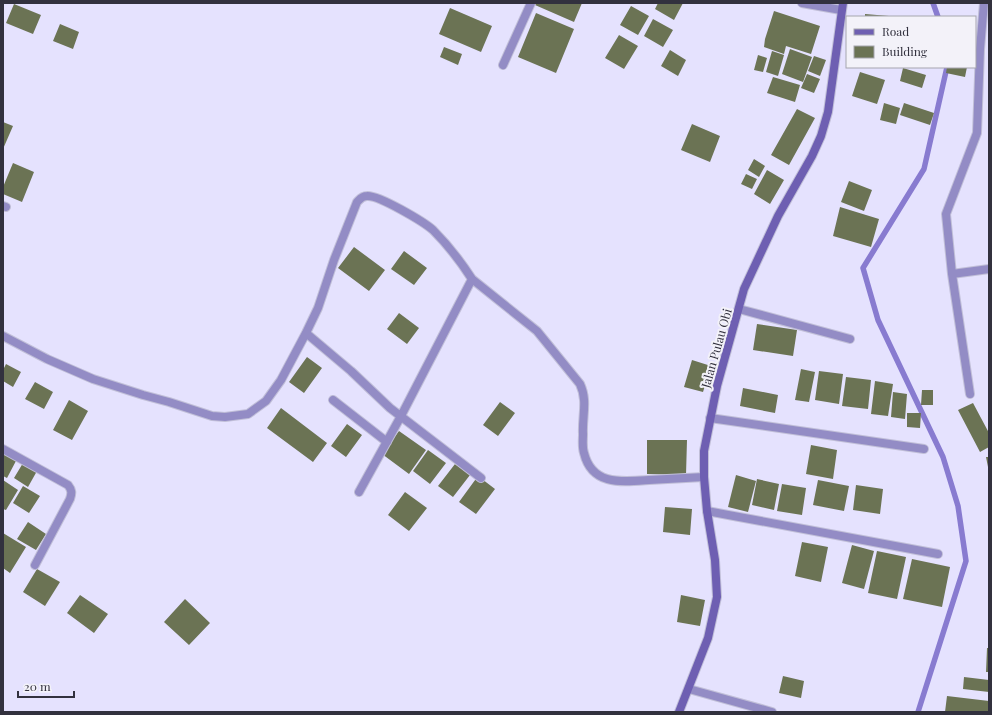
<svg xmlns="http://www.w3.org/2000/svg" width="992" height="715" viewBox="0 0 992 715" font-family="'Playfair Display',serif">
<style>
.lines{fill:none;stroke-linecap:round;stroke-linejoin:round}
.stream{stroke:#887bd0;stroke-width:5.5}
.building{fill:#6b7354}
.street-casing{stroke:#c1bfd8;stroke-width:10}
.secondary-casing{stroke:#c1bfd8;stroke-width:10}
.street{stroke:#938cc5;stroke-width:8}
.secondary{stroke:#6e5fb2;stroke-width:8}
.labels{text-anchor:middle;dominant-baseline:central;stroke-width:4;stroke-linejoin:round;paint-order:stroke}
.street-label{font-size:12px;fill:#32313e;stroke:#f3f2f9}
</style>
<rect width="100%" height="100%" fill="#e5e2fe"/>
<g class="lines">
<path class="stream" d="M933,3L938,17
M918,712L966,561L958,506L943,457L878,320L863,268L924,169L947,67"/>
</g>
<path class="building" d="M536,3H582L574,22L535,5Z
M658,3H683L674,20L655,9Z
M14,4L41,15L33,34L6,23Z
M631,6L649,16L638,35L620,25Z
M450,8L492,26L481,52L439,34Z
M774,11L820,26L811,54L786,46L784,54L764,47L765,39Z
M536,13L574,29L556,73L518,57Z
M865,14L889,16V17H865Z
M653,19L673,30L663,47L644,36Z
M60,24L79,32L73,49L53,41Z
M619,35L638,46L624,69L605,58Z
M444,47L462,54L458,65L440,57Z
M790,49L812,57L803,82L782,74Z
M670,50L686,60L678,76L661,66Z
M772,51L784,55L778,76L766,72Z
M758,55L767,58L763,72L754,70Z
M814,56L826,60L820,76L808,71Z
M947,67H967L965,77L946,73Z
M903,68L926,75L922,88L900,81Z
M860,72L885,80L877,104L852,96Z
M807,74L820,79L814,93L801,88Z
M773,77L800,85L795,102L767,93Z
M884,103L900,108L896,124L880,120Z
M904,103L934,113L930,125L900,115Z
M797,109L815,118L789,165L771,155Z
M3,122L13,126L3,149Z
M692,124L720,136L710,162L681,150Z
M754,159L765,166L759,177L748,170Z
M13,163L34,172L22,202L3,194V187Z
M767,170L784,180L770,204L754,194Z
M746,174L757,179L752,189L741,184Z
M849,181L872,190L864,211L841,202Z
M840,207L879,219L871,247L833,236Z
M354,247L385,270L369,291L338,268Z
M404,251L427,268L414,285L391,269Z
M399,313L419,328L407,344L387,329Z
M757,324L797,330L793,356L753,350Z
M307,357L322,368L304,393L289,382Z
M692,360L711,366L703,392L684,387Z
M6,364L21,372L13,387L3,381V370Z
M801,369L815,372L809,402L795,400Z
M819,371L843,374L839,404L815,400Z
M846,377L871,380L868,409L842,406Z
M875,381L893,384L888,416L871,414Z
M35,382L53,392L44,409L25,399Z
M743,388L778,395L775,413L740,406Z
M922,390H933V405H921Z
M893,392L907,394L905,419L891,417Z
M69,400L88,411L72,440L53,430Z
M500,402L515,413L498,436L483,425Z
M973,403L989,433V447L980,452L958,410Z
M281,408L327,443L313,462L267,428Z
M907,413H921L920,428L907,427Z
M347,424L362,435L346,457L331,446Z
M399,431L426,450L409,474L382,454Z
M647,440H687L686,475L647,474Z
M811,445L837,450L833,479L806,474Z
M428,450L446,463L430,484L413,471Z
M3,452L17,459L7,478L3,476Z
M986,457H989V467H988Z
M23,463L37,471L28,487L14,478Z
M455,464L470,475L453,497L438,486Z
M736,475L756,481L748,512L728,507Z
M478,476L495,489L476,514L459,502Z
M757,479L779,484L774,510L752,505Z
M3,480L18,490L6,510L3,509Z
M818,480L849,486L844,511L813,505Z
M782,484L806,488L802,515L777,511Z
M856,485L883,489L880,514L853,510Z
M23,486L40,496L29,513L13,503Z
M405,492L427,508L409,531L388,515Z
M665,507L692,509L690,535L663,532Z
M28,522L46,534L36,550L17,539Z
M3,533L26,547L10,573L3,568Z
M802,542L828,547L821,582L795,576Z
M852,545L874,551L864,589L842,583Z
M877,551L906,557L897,599L868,593Z
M912,559L950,567L942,607L903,599Z
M37,569L60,582L45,606L23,592Z
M80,595L108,614L94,633L67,613Z
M681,595L705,600L700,626L677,622Z
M185,599L210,623L189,645L164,622Z
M987,648H989V672H986Z
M783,676L804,681L801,698L779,693Z
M964,677L989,680V692L963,689Z
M947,696L989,701V712H945Z"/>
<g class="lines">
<g class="street-casing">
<path id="street" d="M802,3L841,10
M503,65L531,3
M3,206L6,207
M952,274L989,269
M739,309L850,339
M306,333L351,371L390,408L481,478
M3,336L47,359L93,379L143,395L169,402L212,416L225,417L248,414L266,401L281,380L306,333L318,308L334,260L357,202C360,199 362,196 367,196C379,195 424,222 433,230C447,244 461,262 472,279L537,331L580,384C588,401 582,416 583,434C583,440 582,447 584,453C592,486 622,482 649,480C667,479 685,478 704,477
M970,394L952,274L946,214L977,133L980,49L984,3
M333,400L387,442
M710,418L924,449
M3,449L68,485C72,490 72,493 70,499L35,565
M359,492L401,416L472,279
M707,511L938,554
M689,689L772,712"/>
</g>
<g class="secondary-casing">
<path id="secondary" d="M679,712L708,638L717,597L715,560L707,511L704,477V451L717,386L744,289L778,216L812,156L821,136L828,112L843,3"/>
</g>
<use href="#street" class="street"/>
<use href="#secondary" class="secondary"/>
</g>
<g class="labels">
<g class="street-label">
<text transform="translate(716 348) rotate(-74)">Jalan Pulau Obi</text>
</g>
</g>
<rect width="992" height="715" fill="none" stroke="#32313e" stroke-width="8"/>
<rect x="846" y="16" width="130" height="52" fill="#f3f2f9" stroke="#a6a5ae"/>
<rect x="854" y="29" width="20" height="6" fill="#6e5fb2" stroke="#a6a5ae"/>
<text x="882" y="36" font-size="12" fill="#32313e">Road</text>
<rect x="854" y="46" width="20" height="12" fill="#6b7354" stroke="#a6a5ae"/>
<text x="882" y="56" font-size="12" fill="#32313e">Building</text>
<path d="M18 691v6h56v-6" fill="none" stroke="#32313e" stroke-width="2"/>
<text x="24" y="691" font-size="12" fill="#32313e" stroke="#f3f2f9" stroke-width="3" paint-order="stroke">20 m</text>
</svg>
